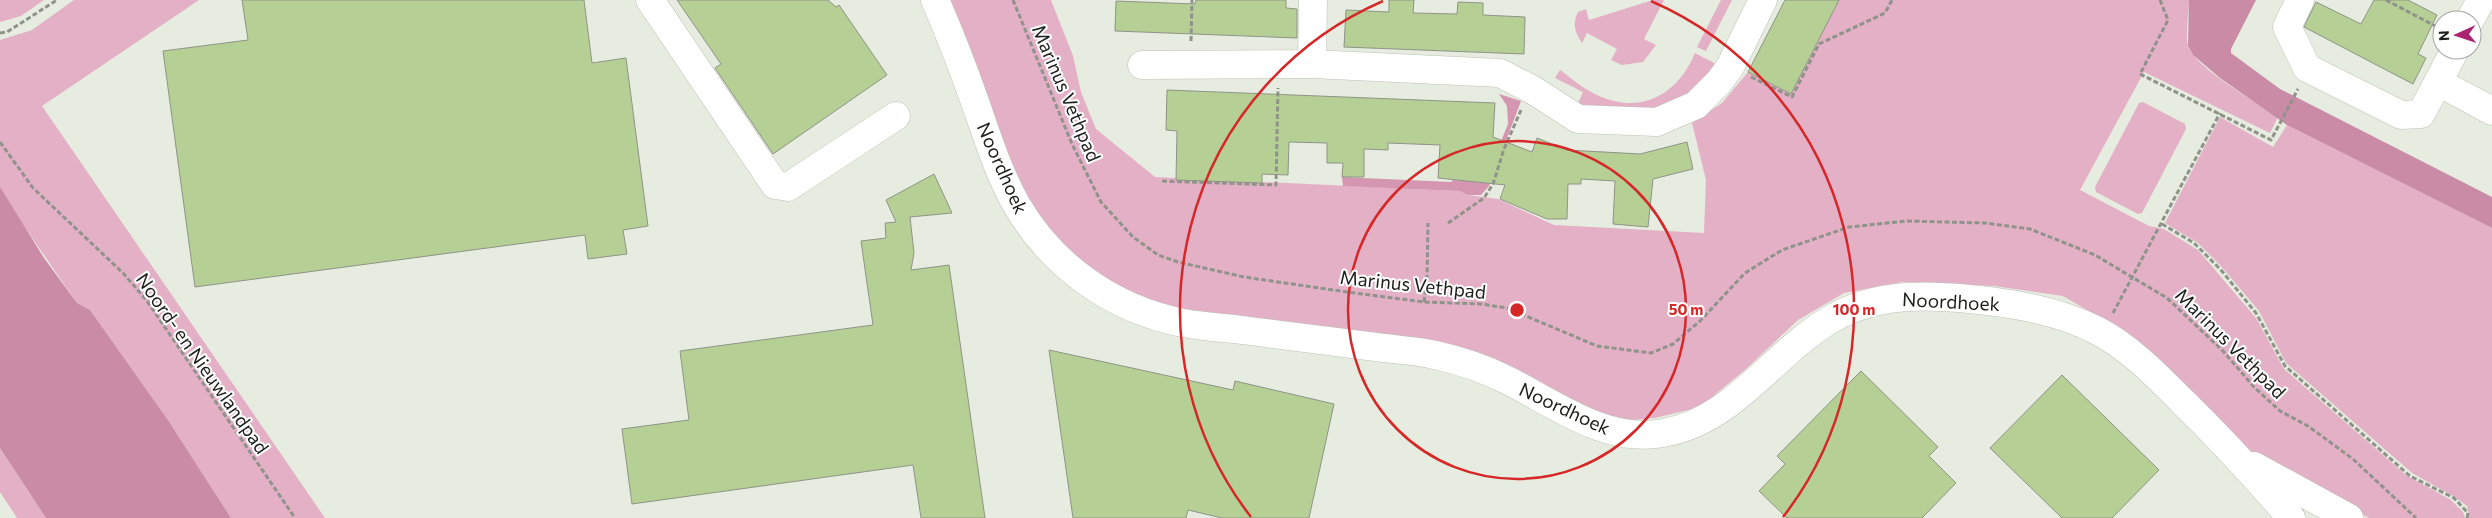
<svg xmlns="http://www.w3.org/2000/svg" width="2492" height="518" viewBox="0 0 2492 518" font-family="Commissioner,sans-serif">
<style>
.green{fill:#e3b0c6}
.forest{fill:#d496b1}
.water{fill:#c98ba6}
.building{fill:#b5cf95;stroke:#8f9488}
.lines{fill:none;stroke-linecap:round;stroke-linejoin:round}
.minor-casing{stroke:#bcc2b5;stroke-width:29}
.path{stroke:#8f938a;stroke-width:3;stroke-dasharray:5 2.5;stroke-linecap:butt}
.minor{stroke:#fff;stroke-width:28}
.ring{fill:none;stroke:#d62828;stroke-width:2.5}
.labels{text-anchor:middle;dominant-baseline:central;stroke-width:4;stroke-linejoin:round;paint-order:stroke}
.street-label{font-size:19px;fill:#1d1f1a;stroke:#fff}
.centre{fill:#d62828;stroke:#fff;stroke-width:2.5}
.ring-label{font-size:15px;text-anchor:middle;font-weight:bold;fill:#d62828;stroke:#fff;stroke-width:4;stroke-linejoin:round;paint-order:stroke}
</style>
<rect width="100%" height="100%" fill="#e6ecdf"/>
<path class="green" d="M0,0H44L21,16L0,22Z
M74,0H199L42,106L325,518H231L168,420L90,310L77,303L6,200L0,187V40L32,30Z
M943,0H1051L1073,56L1081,92L1096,129L1155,177L1459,191L1468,195L1498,199L1554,225L1704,233L1706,180L1692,123L1722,103L1748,72L1791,94L1839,0H2189C2189,12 2185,35 2188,46C2193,66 2260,105 2278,117L2270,133L2144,72L2080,190L2149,226L2164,229L2198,250L2256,318L2284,369L2406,475L2451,500L2463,512L2465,518H2369L2258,458L2187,393L2097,316L2063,296L1994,286L1902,282L1844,293L1798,320L1746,369L1700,407L1655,418L1622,421L1491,369L1188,315L1144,301L1069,257L1011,177Z
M1653,0H1664L1644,39L1656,45L1643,62L1622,65L1611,60L1617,49L1587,33L1582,43C1575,33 1572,24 1578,12L1586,9L1589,20Z
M1721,0H1732L1706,51L1697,47Z
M1695,53L1718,65L1697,91L1652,112L1577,106L1583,92L1555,78L1560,70C1571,78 1582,88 1595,94C1639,116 1677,96 1695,53Z
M2143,102L2185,124L2186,129L2142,213L2138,214L2096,192L2095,187L2139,103Z
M2220,117L2273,147L2287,125L2492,228V518H2469L2467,506L2453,496L2412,473L2286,363L2259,311L2220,265L2198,243L2165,223Z
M0,448L46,518H17L0,492Z"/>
<path class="forest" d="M1499,94L1521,101L1489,186L1481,195H1468L1459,191L1343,186L1342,177L1451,182L1453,180L1485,181L1508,124L1507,106Z"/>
<path class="water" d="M2189,0H2256L2231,49V53L2280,89L2492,197V228L2287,125L2220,78L2193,55L2188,46Z
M0,187L44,258L77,303L90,310L168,420L231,518H46L0,448Z"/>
<path class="building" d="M242,0H584L592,63L626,58L648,226L623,230L627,254L588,259L585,235L195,287L163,51L248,40Z
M677,0H828L836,7L839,5L887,75L773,154L715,68L721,64Z
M1196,0H1286V8L1297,9V38L1115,31L1116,1L1195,4Z
M1389,0H1414L1413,13L1457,14L1458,2L1483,3V15L1525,17L1524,54L1344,47L1346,10L1389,12Z
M1785,0H1839L1791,94L1748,72Z
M2374,0H2408L2437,15L2418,54L2426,58L2413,84L2304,27L2316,2L2361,24Z
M1167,90L1495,103L1493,137L1532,152L1537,138L1567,150L1640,154L1687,142L1693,169L1653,179L1648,227L1613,224L1615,181L1581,179V184H1568L1567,219H1547L1500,199L1505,185L1438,178L1440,145L1388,143V150L1364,149V177H1342L1343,163H1327V143L1289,142L1288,175L1262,174V183L1176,180L1177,131L1166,130Z
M934,174L952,213L910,217L914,253L911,270L949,265L985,518H921L913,465L632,504L622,429L689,420L680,351L873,325L861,241L886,238L885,223L896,222L886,200Z
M1049,350L1233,390L1235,381L1334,404L1309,518H1222L1188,510L1186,518H1073Z
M1861,371L1938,447L1929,456L1956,483L1922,518H1787L1759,491L1785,464L1777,456Z
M2062,375L2159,470L2112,518H2062L1990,448Z"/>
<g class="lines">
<g class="minor-casing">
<path id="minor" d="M650,0L775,185L788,187L896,116
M935,0C950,34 963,68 975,102C987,136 998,172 1016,204C1052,266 1112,309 1183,323C1205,327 1228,328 1250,331C1295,337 1340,342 1384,348C1401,350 1418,351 1435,355C1458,360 1485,369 1507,380C1555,404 1606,444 1663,433C1733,421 1771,356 1828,321C1868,296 1913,294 1959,298C2006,302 2055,309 2098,331C2130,348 2156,375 2182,401C2220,438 2256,477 2291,518
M2300,0L2287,27L2307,68L2401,115L2421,114L2438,82L2492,111
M2470,20L2481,0
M1312,64L1313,0
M1142,65L1312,64L1500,73L1533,90L1578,119L1657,122L1696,105L1719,82L1730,67L1763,0
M2438,82L2455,50
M2254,466L2349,518"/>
</g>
<path class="path" d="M1013,0L1072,144L1101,202L1133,237L1158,255L1178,262L1244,277L1347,292L1424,302L1481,304L1507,308L1597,346L1651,353L1673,344L1700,321L1745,273L1782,250L1849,227L1907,221L1985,223L2030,229L2095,255L2167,298L2223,351L2254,387L2280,411L2308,426L2353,459L2416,518
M2160,0L2168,20L2140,74L2271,140L2298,89
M2386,0L2441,29
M0,33L7,32L57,0
M1191,41L1192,0
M1751,77L1792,97L1819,44L1885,13L1892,0
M0,142L33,188L123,273L147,301L295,518
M1162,181L1276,185L1278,88
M1448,223L1484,198L1493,184L1504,149L1521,110
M2162,224L2194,243L2221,270L2256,313L2285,366L2410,476L2454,498L2468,513L2467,518
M1424,302L1427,279L1428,223
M2113,313L2220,113"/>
<use href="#minor" class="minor"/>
</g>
<g class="ring">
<circle cx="1517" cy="310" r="169"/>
<path d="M1251 517A337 337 0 0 1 1383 1M1651 1A337 337 0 0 1 1783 517"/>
</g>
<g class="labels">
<g class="street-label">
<text transform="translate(1067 93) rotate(67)">Marinus Vethpad</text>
<text transform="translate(1003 168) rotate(66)">Noordhoek</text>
<text transform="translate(1413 284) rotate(6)">Marinus Vethpad</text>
<text transform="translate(1951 301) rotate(3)">Noordhoek</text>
<text transform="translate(2231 343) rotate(45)">Marinus Vethpad</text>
<text transform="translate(203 363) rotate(55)">Noord- en Nieuwlandpad</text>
<text transform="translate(1565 408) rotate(25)">Noordhoek</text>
</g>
</g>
<circle cx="1517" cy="310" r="8" class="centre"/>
<g class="ring-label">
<text x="1686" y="315">50 m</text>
<text x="1854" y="315">100 m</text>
</g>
<g transform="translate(2457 35) rotate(267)"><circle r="24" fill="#ffffff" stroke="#a5a5a3"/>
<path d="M0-4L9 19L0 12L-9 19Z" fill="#a92570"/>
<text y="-8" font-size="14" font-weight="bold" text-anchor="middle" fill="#1d1f1a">N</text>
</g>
</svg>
